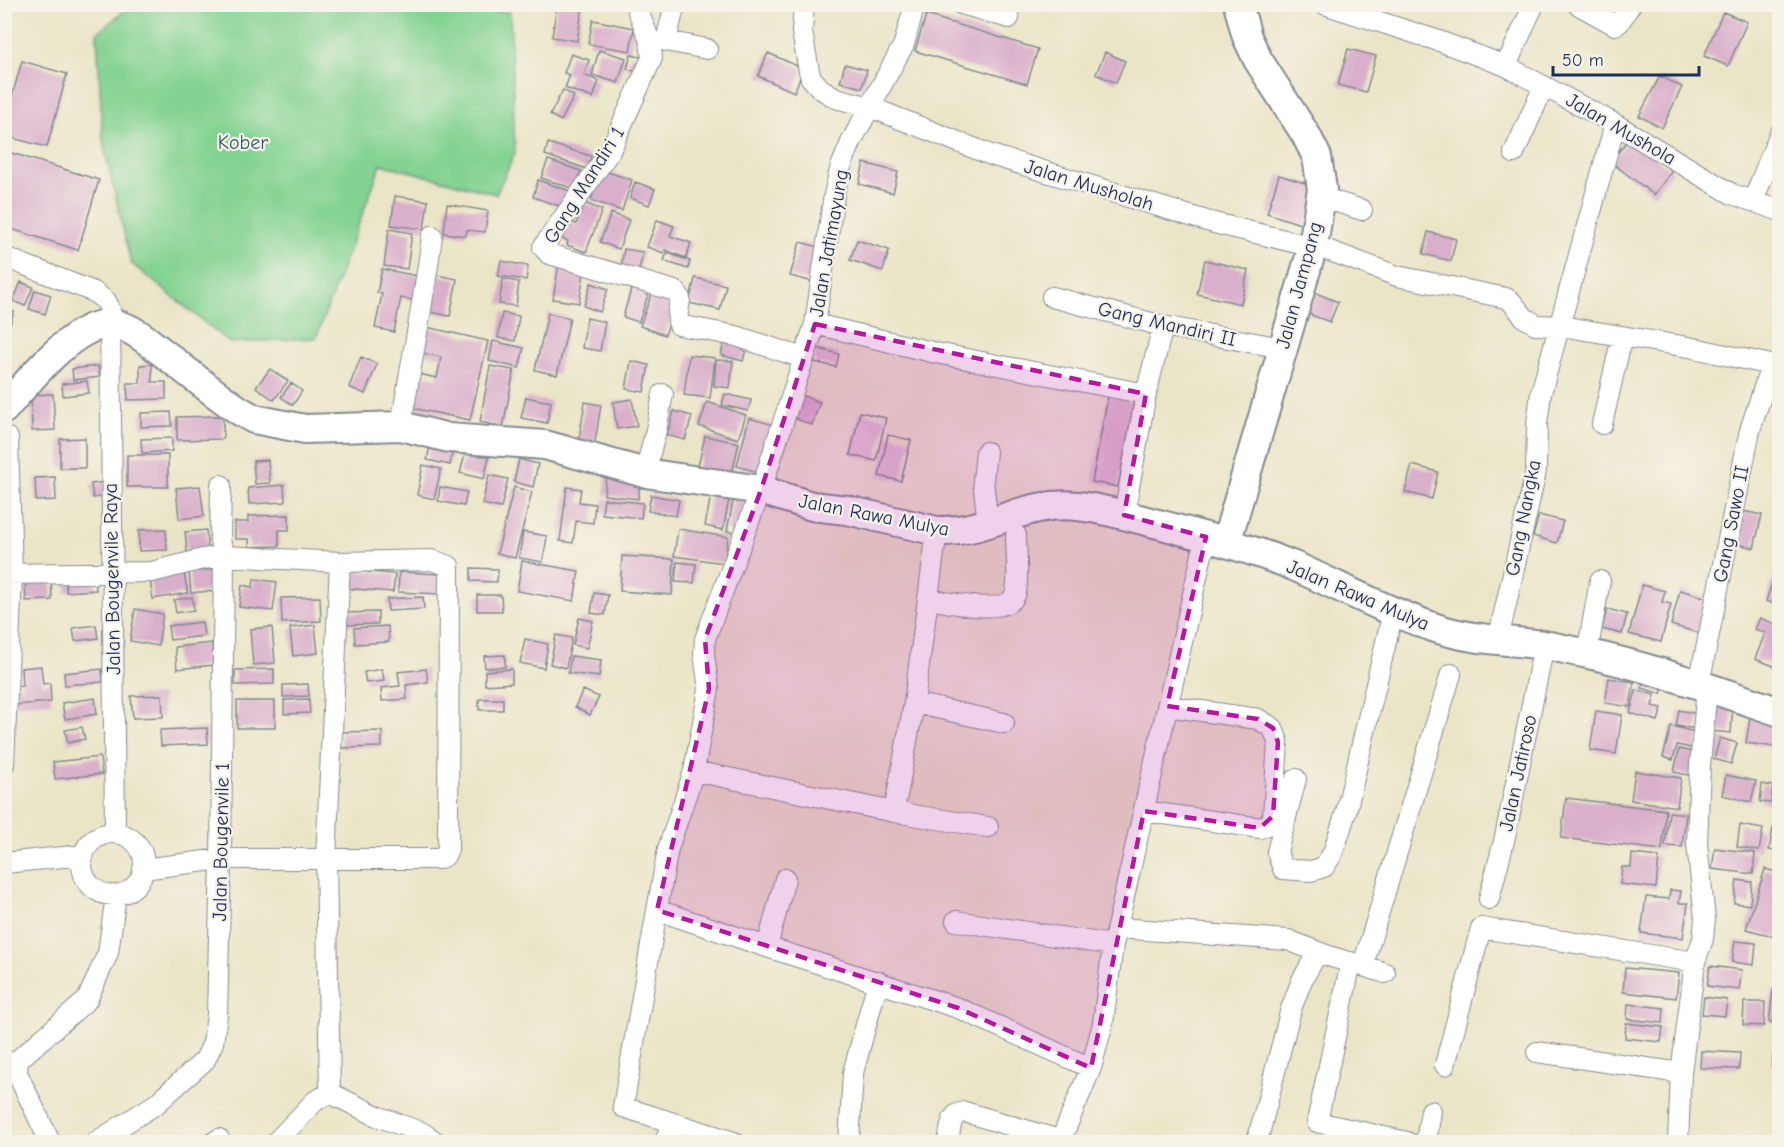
<svg xmlns="http://www.w3.org/2000/svg" width="1784" height="1147" viewBox="0 0 1784 1147" font-family="'Comic Neue',sans-serif">
<style>
.green{fill:#84d392;stroke:#508178;stroke-width:1.5}
.building{fill:#d9afcb}
.lines{fill:none;stroke-linecap:round;stroke-linejoin:round}
.street-casing{stroke:#838a92;stroke-width:22}
.secondary-casing{stroke:#838a92;stroke-width:32}
.street{stroke:#fff;stroke-width:20}
.secondary{stroke:#fff;stroke-width:28}
.marked{fill:#b5179e;fill-opacity:0.2;stroke:#b5179e;stroke-width:4.5;stroke-dasharray:12 8;stroke-linejoin:round}
.labels{text-anchor:middle;dominant-baseline:central;stroke-width:4.5;stroke-linejoin:round;paint-order:stroke}
.street-label{font-size:20px;fill:#1b2f5e;stroke:#f7f3e8}
.park-label{font-size:20px;fill:#35586b;stroke:#f7f3e8}
</style>
<rect width="100%" height="100%" fill="#f7f3e8"/>
<filter id="ink" filterUnits="userSpaceOnUse"><feTurbulence type="fractalNoise" baseFrequency=".0167" numOctaves="2"/><feDisplacementMap in="SourceGraphic" scale="12" xChannelSelector="R" yChannelSelector="G"/><feConvolveMatrix kernelMatrix="1 2 1 2 8 2 1 2 1" color-interpolation-filters="sRGB"/></filter>
<filter id="wash" filterUnits="userSpaceOnUse"><feTurbulence type="fractalNoise" baseFrequency=".008" numOctaves="4" result="noise"/><feDisplacementMap in="SourceGraphic" scale="24" xChannelSelector="R" yChannelSelector="G"/><feGaussianBlur stdDeviation="1.35" result="paint"/><feColorMatrix in="noise" values="0 0 0 0 0 0 0 0 0 0 0 0 0 0 0 0 0 1.4 0 .05"/><feComposite in="paint" operator="in"/></filter>
<g filter="url(#wash)">
<rect width="100%" height="100%" fill="#ebe5c7"/>
<path class="green" d="M448,5L452,8L510,12L515,153L496,194L381,164L316,338L230,343L131,263L103,142L97,33L132,5Z"/>
<g id="blocks">
<path class="building" d="M557,4L583,5L577,41L552,37Z
M1723,12L1747,22L1728,66L1704,56Z
M926,15L1038,49L1027,84L915,51Z
M593,20L634,28L630,51L588,44Z
M1348,49L1376,56L1366,92L1338,85Z
M599,50L626,58L618,83L592,75Z
M1105,52L1125,61L1116,83L1096,74Z
M768,53L804,69L794,92L758,76Z
M571,54L589,60L584,75L599,81L593,98L565,88L570,75L564,73Z
M631,55L645,58L641,73L627,69Z
M22,61L67,74L47,147L4,136V124Z
M845,64L867,70L862,88L840,82Z
M1660,76L1682,87L1662,128L1639,116Z
M563,90L574,96L561,121L550,115Z
M1629,138L1672,171L1654,195L1611,162Z
M548,143L591,156L587,169L545,155Z
M5,151L99,180L78,250L5,227Z
M548,160L581,171L575,189L541,178Z
M864,163L898,172L893,193L859,184Z
M602,170L632,180L622,211L591,200Z
M1279,175L1318,187L1306,226L1267,213Z
M538,180L570,191L565,208L533,197Z
M635,182L655,189L649,205L630,198Z
M395,196L428,201L424,229L391,225Z
M584,203L602,210L586,252L567,245L568,241L559,238L566,220L576,224Z
M447,204L488,211L485,232L467,230L466,236L444,233Z
M611,213L629,220L619,249L600,242Z
M657,220L674,226L670,236L691,243L686,258L665,250L664,253L647,247Z
M389,229L412,233L407,269L384,266Z
M1428,232L1456,239L1451,261L1423,254Z
M857,240L889,250L883,271L850,260Z
M800,242L823,248L814,282L790,276Z
M624,249L643,252L639,271L621,268Z
M667,253L690,261L688,269L664,261Z
M1205,260L1248,270L1241,304L1197,294Z
M501,261L528,266L526,280L498,276Z
M559,263L585,267L579,303L553,299Z
M382,269L423,277L418,301L401,298L394,332L375,328L382,294L377,293Z
M433,274L457,279L450,316L425,311Z
M695,278L726,285L720,310L689,303Z
M503,279L519,282L516,306L499,304Z
M21,282L33,287L25,306L13,301Z
M591,283L608,289L600,312L584,306Z
M632,286L649,292L639,322L623,317Z
M1306,289L1338,302L1330,322L1298,310Z
M35,290L51,295L45,314L29,309Z
M653,290L678,299L665,335L640,326Z
M4,309L14,312L5,340H4Z
M502,313L519,316L515,341L498,338Z
M548,313L570,318L557,375L535,370Z
M587,318L605,322L600,351L582,348Z
M422,326L488,341L470,420L407,407L414,373L437,378L441,357L417,352Z
M725,339L747,345L743,361L721,355Z
M493,341L524,348L519,368L489,361Z
M817,348L839,354L836,367L814,362Z
M689,355L715,358L710,398L684,395Z
M361,357L377,364L365,394L349,387Z
M716,360L733,361L730,388L714,386Z
M631,361L649,365L644,392L626,389Z
M152,364V382H166V399L128,400L127,383H140V365Z
M98,366L100,377L73,380L72,369Z
M490,366L514,370L503,427L480,422Z
M270,369L288,381L274,400L256,387Z
M87,381L89,393L63,396L62,384Z
M291,383L302,391L293,405L281,397Z
M53,394L55,430L32,431L31,395Z
M725,394L751,400L748,411L722,405Z
M798,394L820,402L812,425L789,416Z
M1108,396L1134,402L1118,487L1092,482Z
M526,397L551,402L547,423L521,418Z
M632,399L637,426L617,429L613,402Z
M585,402L601,405L594,448L578,445Z
M707,402L746,415L738,439L699,426Z
M674,411L692,416L685,440L667,435Z
M171,412L172,426L141,427V413Z
M860,412L886,418L876,461L850,455Z
M223,416V439L177,440V417Z
M749,418L774,425L761,473L737,466Z
M888,435L911,440L901,481L879,476Z
M705,436L739,443L731,478L697,471Z
M85,438V468H60V439Z
M172,438V451L142,453L141,439Z
M430,445L453,449L450,465L427,460Z
M467,447L490,453L484,479L460,473Z
M127,455H168V487H127Z
M519,459L538,464L533,487L514,482Z
M268,460L270,483L255,484L253,461Z
M423,465L441,469L434,499L417,495Z
M1412,465L1438,472L1432,499L1405,492Z
M489,475L508,479L501,508L482,504Z
M55,477L56,500L36,501L35,478Z
M606,478L640,482L638,499L604,495Z
M106,482L108,496L93,498L91,484Z
M284,485L285,502L249,504L248,488Z
M200,486L204,516L179,519L176,488Z
M440,487L467,492L464,506L438,501Z
M514,487L532,492L515,558L497,553Z
M567,487L581,489L579,502L595,504L593,523L576,521L573,543L560,541Z
M712,490L730,494L723,530L705,526Z
M651,495L679,500L676,516L648,511Z
M734,497L748,500L741,534L727,531Z
M604,499L643,503L641,518L602,514Z
M1738,510L1762,515L1754,548L1730,542Z
M289,515V530H279V546L249,547V539H235V522H248V516Z
M1539,515L1563,521L1557,543L1533,536Z
M166,529L167,550L139,551V530Z
M678,529L728,537L724,563L674,556Z
M206,530L208,549L187,552L185,532Z
M523,532L547,536L543,562L519,558Z
M622,556L674,559L672,595L620,591Z
M522,561L579,571L574,601L517,591Z
M677,562L696,564L694,583L675,582Z
M471,568L498,569L497,582L471,581Z
M217,569L219,590L191,593L189,572Z
M345,570L395,574L393,592L344,588Z
M399,572L441,574L440,594L398,592Z
M184,574L188,593L153,599L150,580Z
M95,575L96,590L66,592V576Z
M1774,576L1780,578V606L1766,601Z
M25,577H51L52,600L26,601Z
M254,579L277,582L273,611L239,607L242,585L253,587Z
M1642,585L1665,591L1662,602L1671,604L1661,642L1629,634Z
M1680,590L1711,599L1702,634L1671,625Z
M594,593L608,595L605,615L591,613Z
M477,595H501L502,611H477Z
M192,597L194,610L176,613L174,600Z
M320,597L321,621L282,623L281,598Z
M423,597L424,609L388,611L387,599Z
M135,609L163,614L158,646L130,641Z
M1607,609L1627,614L1622,634L1602,629Z
M378,612V624L342,625V613Z
M579,618L593,621L587,648L573,645Z
M1760,618L1780,626V653L1774,666L1755,659L1765,633L1755,629Z
M202,622L204,636L170,640L168,626Z
M96,625L98,638L75,641L73,628Z
M315,625L318,653L293,656L290,628Z
M388,626L389,642L355,644L354,628Z
M272,627L275,663L253,665L250,629Z
M556,635L572,638L566,668L550,664Z
M525,639L548,644L544,668L520,663Z
M212,643L214,665L177,669L175,647Z
M505,655V667L485,668L484,656Z
M571,656L601,660L599,677L568,673Z
M41,666L43,684L50,683L51,702L14,705L13,687L22,686L21,668Z
M102,669L103,682L65,685L64,673Z
M274,669V684L235,685V670Z
M382,669L384,681L366,683L364,672Z
M426,669L428,682L406,685L407,699L382,701L381,688L400,686L398,672Z
M512,669V683L485,685V671Z
M1645,677L1664,682L1661,694L1642,688Z
M1609,678L1634,682L1630,707L1605,703Z
M308,684L309,696L283,697V685Z
M583,690L599,697L590,715L575,707Z
M1636,690L1655,695L1652,706L1662,708L1658,721L1630,713Z
M162,695L163,717L133,718L131,696Z
M95,698L97,714L65,719L62,703Z
M309,699L310,713L284,714V700Z
M479,699H503V710H479Z
M1714,700L1733,702L1731,733L1711,731Z
M237,701H275V728H237Z
M1679,710L1699,714L1697,729L1676,726Z
M1596,711L1622,715L1616,754L1590,750Z
M1750,718L1778,722L1775,747L1746,743Z
M1671,726L1699,733L1695,749L1677,745L1673,760L1663,757Z
M82,727L85,739L68,743L65,730Z
M207,728L208,744L161,746L160,730Z
M382,731V747L341,748V732Z
M1720,738L1737,743L1731,764L1714,759Z
M1679,749L1697,753L1693,776L1674,772Z
M100,757L102,774L55,779L53,762Z
M1635,771L1681,778L1677,807L1631,800Z
M1726,775L1756,781L1751,802L1722,795Z
M1762,784L1773,786L1771,803L1760,802Z
M1777,789L1780,790V822H1774Z
M1566,798L1666,810L1662,850L1561,838Z
M1669,812L1686,814L1682,847L1665,846Z
M1740,825L1763,829L1759,851L1737,847Z
M1773,828L1780,829V852L1769,850Z
M1715,848L1755,853L1753,874L1712,869Z
M1632,854L1659,857L1656,888L1620,884L1622,867H1631Z
M1765,869L1780,873V938L1746,929Z
M1737,880L1752,882L1750,905L1734,903Z
M1670,890L1681,891L1679,903H1688L1683,938L1641,933L1646,897L1669,899Z
M1735,941L1756,943L1754,965L1732,962Z
M1710,966L1742,970L1739,990L1707,986Z
M1625,968L1679,973L1676,998L1623,992Z
M1773,990L1780,991V1023L1769,1022Z
M1704,997L1727,1000L1725,1016L1702,1014Z
M1744,1002H1765L1764,1026L1743,1025Z
M1628,1004L1664,1008L1663,1023L1627,1019Z
M1626,1023L1663,1027L1661,1042L1625,1038Z
M1776,1030L1780,1031V1066L1772,1065Z
M1701,1051L1740,1053L1739,1069L1700,1068Z"/>
</g>
</g>
<g filter="url(#ink)">
<use href="#blocks" fill-opacity="0" stroke="#838a92" stroke-width="1.5"/>
<g class="lines">
<g class="street-casing">
<path id="street" d="M638,4V11L650,41L652,58L610,151L543,247L549,254L675,291C687,300 673,309 679,325L736,336L803,358
M675,4L666,41L707,49
M804,4L802,32L809,71L811,78L821,89L836,98L870,107L991,155L1210,222L1330,251L1397,276L1506,298L1511,301L1525,318L1537,325L1561,326L1694,348L1780,367
M915,4L904,44L852,140L840,169L834,195L815,324L761,490L705,639L704,654L709,689L694,771L668,849L657,910L767,947L958,1008L1091,1068L1103,1023L1113,945
M961,4L1009,18
M1324,4L1439,41L1506,66L1615,124L1732,194L1780,211
M1577,4L1615,25L1619,23L1631,4
M1506,66L1534,4
M1514,153L1544,86
M1321,197L1362,210
M1753,201L1780,133
M4,257L94,292L106,301L110,309L115,833
M1052,297L1163,326L1282,348
M815,324L936,353L1146,394
M1602,424L1622,337
M401,426C411,363 424,300 432,236
M986,452L983,480L988,524
M645,473L656,430L663,394
M1124,515L1146,394L1163,326
M4,574L152,572L203,559L224,556L340,562
M929,599C948,602 1011,618 1016,592C1019,574 1016,553 1016,535
M1498,640L1536,471L1537,424L1541,393L1615,124
M1587,654L1600,581
M1699,684L1750,430L1771,366
M914,703L1004,723
M4,764L12,574L8,438
M694,771L894,812L988,827
M1296,779L1277,852L1283,869L1311,871L1324,867L1333,853L1346,812L1393,612
M1144,811L1260,828L1269,824L1273,816L1278,742L1273,728L1258,719L1167,706
M894,812L914,703L937,531
M82 864a31 31 0 1 1 62 0a31 31 0 1 1-62 0Z
M4,863L83,855
M143,869L221,859H438L445,856L448,849L449,566L432,560L340,562L326,858L330,1093
M1489,899L1505,837L1544,645
M657,910L623,1107L734,1142
M956,921L1113,945L1206,537
M1118,928L1288,940L1318,952
M767,947L785,879
M1351,962L1317,1122L1407,1142
M1363,965L1451,674
M1537,1052L1681,1073
M1445,1065L1481,928L1695,962
M330,1093L377,1116L423,1133L436,1142
M50,1142L17,1073L18,1060L87,1000L108,953L116,895
M96,1142L156,1104L205,1060L213,1043L217,1015L221,859L224,556L220,540L221,485
M214,1142L219,1139
M276,1142L315,1101L330,1093
M665,1142L672,1123
M849,1142L853,1073L878,981
M948,1142C951,1129 949,1113 965,1112L1066,1142
M1060,1142L1091,1068
M1257,1142L1291,1009L1302,980L1318,952C1340,961 1363,965 1385,973
M1426,1142L1431,1111
M1678,1142L1681,1073L1695,962L1703,939L1705,919L1697,844L1700,765L1707,687"/>
</g>
<g class="secondary-casing">
<path id="secondary" d="M4,409C27,383 66,333 101,325C108,324 117,324 124,327C138,332 150,343 162,352C188,372 213,393 240,411L254,419L305,429L401,426L449,438L545,445L645,473L761,490L812,506L847,510L937,531C990,533 1023,500 1078,506C1106,509 1134,518 1162,525C1206,537 1253,549 1296,567C1341,587 1386,611 1433,627C1469,640 1507,640 1544,645C1558,647 1571,651 1584,653C1651,667 1715,690 1780,712
M1226,543L1313,246L1322,189L1317,157L1306,135L1258,60L1247,37L1238,4"/>
</g>
<use href="#street" class="street"/>
<use href="#secondary" class="secondary"/>
</g>
</g>
<path class="marked" d="M815,324L1146,394L1124,515L1206,537L1167,706L1258,719L1273,728L1278,742L1273,816L1260,828L1144,811L1091,1068L958,1008L657,910L709,689L705,639L761,490Z"/>
<g class="labels">
<g class="street-label">
<text transform="translate(1621 129) rotate(30)">Jalan Mushola</text>
<text transform="translate(584 185) rotate(-58)">Gang Mandiri 1</text>
<text transform="translate(1089 185) rotate(17)">Jalan Musholah</text>
<text transform="translate(829 243) rotate(-80)">Jalan Jatimayung</text>
<text transform="translate(1299 285) rotate(-75)">Jalan Jampang</text>
<text transform="translate(1167 324) rotate(13)">Gang Mandiri II</text>
<text transform="translate(874 515) rotate(11)">Jalan Rawa Mulya</text>
<text transform="translate(1523 518) rotate(-79)">Gang Nangka</text>
<text transform="translate(1731 524) rotate(-79)">Gang Sawo II</text>
<text transform="translate(112 579) rotate(-91)">Jalan Bougenvile Raya</text>
<text transform="translate(1358 595) rotate(23)">Jalan Rawa Mulya</text>
<text transform="translate(1518 773) rotate(-78)">Jalan Jatiroso</text>
<text transform="translate(221 842) rotate(-89)">Jalan Bougenvile 1</text>
</g>
<g class="park-label">
<text x="243" y="142">Kober</text>
</g>
</g>
<rect width="1784" height="1147" fill="none" stroke="#f7f3e8" stroke-width="24"/>
<path d="M1553 66v9h146v-9" fill="none" stroke="#1b2f5e" stroke-width="3"/>
<text x="1562" y="66" font-size="18" fill="#1b2f5e" stroke="#f7f3e8" stroke-width="4.5" paint-order="stroke">50 m</text>
</svg>
